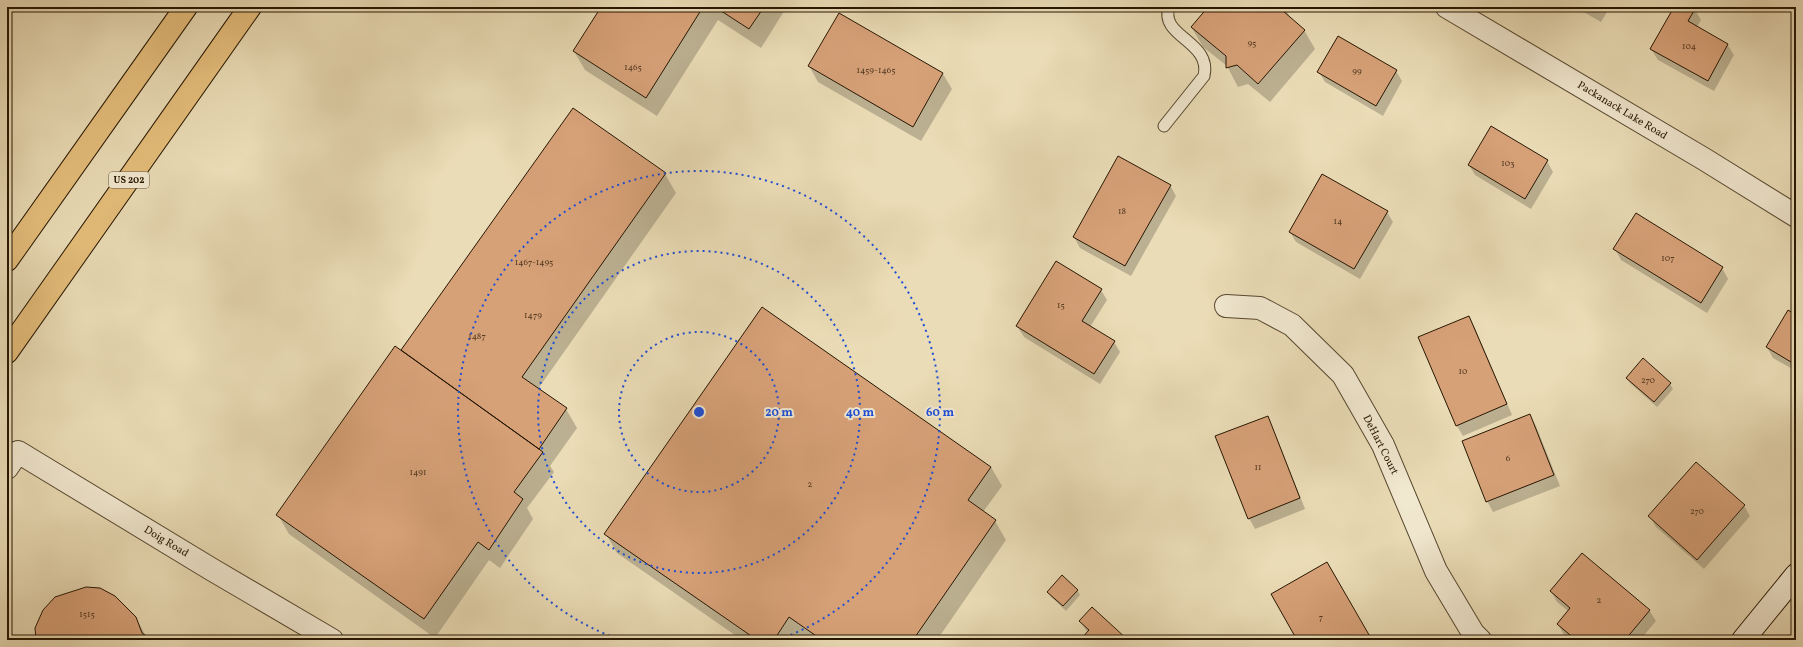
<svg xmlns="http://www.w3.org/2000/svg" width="1803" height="647" viewBox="0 0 1803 647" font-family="Vollkorn,serif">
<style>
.shadow{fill:#0003}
.building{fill:#d7a178;stroke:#261602}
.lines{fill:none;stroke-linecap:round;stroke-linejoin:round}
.service-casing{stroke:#57482f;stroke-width:13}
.minor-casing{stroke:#57482f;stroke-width:24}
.tertiary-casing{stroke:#57482f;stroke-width:24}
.secondary-casing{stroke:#261602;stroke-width:24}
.trunk-casing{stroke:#261602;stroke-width:24}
.service{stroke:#f1e8d0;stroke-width:11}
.minor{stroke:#f1e8d0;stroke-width:22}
.tertiary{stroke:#f1e8d0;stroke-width:22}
.secondary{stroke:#f1e8d0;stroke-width:22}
.trunk{stroke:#e5be7b;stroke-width:22}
.ring{fill:none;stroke:#1d4ed8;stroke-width:2;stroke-dasharray:2 4}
.labels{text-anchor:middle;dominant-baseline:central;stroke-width:4;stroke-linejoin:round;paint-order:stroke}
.number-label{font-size:9px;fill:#523920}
.shield{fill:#f1e8d0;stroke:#635540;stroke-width:1}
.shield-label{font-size:10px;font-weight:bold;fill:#261602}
.street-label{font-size:11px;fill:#261602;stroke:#f1e8d0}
.centre{fill:#1d4ed8;stroke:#f1e8d0;stroke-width:2}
.ring-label{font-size:12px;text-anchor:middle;font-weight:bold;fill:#1d4ed8;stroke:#f1e8d0;stroke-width:4;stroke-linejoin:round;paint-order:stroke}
</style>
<rect width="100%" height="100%" fill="#eadcb6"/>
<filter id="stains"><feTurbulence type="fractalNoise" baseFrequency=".005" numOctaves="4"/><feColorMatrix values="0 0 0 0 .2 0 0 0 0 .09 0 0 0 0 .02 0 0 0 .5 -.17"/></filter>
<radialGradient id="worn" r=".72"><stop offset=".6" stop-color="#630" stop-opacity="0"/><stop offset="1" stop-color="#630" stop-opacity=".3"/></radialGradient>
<path class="shadow" d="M603,7H785L786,8L761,48L718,20L657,116L585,70L574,51Z
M1209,7H1284L1292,20L1304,30L1315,49L1270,102L1248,84L1238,87L1227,66L1203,47L1192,28Z
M1575,7H1610L1601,22Z
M1675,7H1690L1695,10L1701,20L1697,27L1727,44L1734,55L1714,91L1658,60L1651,49Z
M839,15L943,74L952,89L921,141L818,82L809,66Z
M1396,71L1402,81L1383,116L1325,82L1319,72Z
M573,110L665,174L676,193L538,389L566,409L577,428L550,466L554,472L527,508L533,519L500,568L489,560L435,638L289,534L278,515L401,351Z
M1547,161L1553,172L1531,209L1475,175L1469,165Z
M1170,185L1176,196L1131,276L1080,248L1074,237Z
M1387,212L1393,222L1360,279L1296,242L1290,232Z
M1615,249L1722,268L1728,279L1707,313L1621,260Z
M1101,290L1107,300L1090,327L1114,342L1120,352L1100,384L1024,337L1017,326Z
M1796,316V371L1773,358L1767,347Z
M1469,317L1475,328L1512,415L1463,436L1457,426L1420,338Z
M1627,378L1670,384L1673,389L1657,407L1630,383Z
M1530,415L1536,426L1560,486L1493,512L1487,501Z
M1267,417L1273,428L1305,509L1255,529L1249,518Z
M991,467L1002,486L983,512L995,521L1006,540L937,640H807L800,636L798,640H742L617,553L606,534Z
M1744,506L1750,516L1704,569L1656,527L1650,516Z
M1077,590L1080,595L1066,611L1051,597L1048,592Z
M1551,591L1649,610L1656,621L1640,640H1571L1564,635L1558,624L1568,611L1557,602Z
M136,618L147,638L150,640H37Z
M1080,621L1126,640H1081L1088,633Z"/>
<path class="building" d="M601,7H703L646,98L573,51Z
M715,7H764L749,29Z
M1208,7H1282L1283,11L1305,30L1258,84L1237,65L1226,68V56L1191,27Z
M1586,7H1598L1595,12Z
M1674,7H1692L1695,9L1688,21L1728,44L1708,81L1650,49Z
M839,13L943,73L913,127L808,66Z
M1338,36L1397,70L1376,106L1317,72Z
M573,108L666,173L522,377L567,408L539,449L401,350Z
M1491,126L1548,160L1525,199L1468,165Z
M1118,156L1171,185L1125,266L1073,237Z
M1322,174L1388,211L1354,269L1289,232Z
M1636,213L1723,267L1701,303L1613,249Z
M1056,261L1102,289L1082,321L1115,341L1094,374L1016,326Z
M762,307L991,467L968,500L996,520L913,640H822L789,617L774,640H757L604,534Z
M1788,310L1796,315V365L1766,347Z
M1469,316L1507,404L1456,426L1418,337Z
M395,346L543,452L514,492L523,499L489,550L478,542L424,619L276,515Z
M1643,358L1671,383L1654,402L1626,378Z
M1530,414L1554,475L1486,502L1462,441Z
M1268,416L1300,498L1248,519L1215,436Z
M1696,462L1745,505L1697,560L1648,516Z
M1582,553L1650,610L1625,640H1576L1557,624L1570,608L1550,591Z
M1327,562L1372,640H1297L1271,594Z
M1062,575L1078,590L1063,606L1047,592Z
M86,587L100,588L115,596L136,617L142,633L152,640H36L35,628L43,610L55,597Z
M1092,607L1128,640H1080L1089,630L1079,621Z"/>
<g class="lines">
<g class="service-casing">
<path id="service" d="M1164,126L1204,76C1212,41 1159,37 1169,7"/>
</g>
<g class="minor-casing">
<path id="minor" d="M1226,306L1260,308L1292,325L1343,375L1383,445L1436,571L1473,633L1480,640
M7,468L18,452L211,569L332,640"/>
</g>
<g class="tertiary-casing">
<path id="tertiary" d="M1447,7L1704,159L1796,216"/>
</g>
<g class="secondary-casing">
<path id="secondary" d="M1743,640L1796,575"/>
</g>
<g class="trunk-casing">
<path id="trunk" d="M7,260L186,7
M7,352L250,7"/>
</g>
<use href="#service" class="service"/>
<use href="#minor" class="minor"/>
<use href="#tertiary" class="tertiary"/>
<use href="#secondary" class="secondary"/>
<use href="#trunk" class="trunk"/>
</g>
<g class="ring">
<circle cx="699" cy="412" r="80"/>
<circle cx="699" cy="412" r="161"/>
<path d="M621 640A241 241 0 1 1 777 640"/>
</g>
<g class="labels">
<g class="number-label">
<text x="1252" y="43">95</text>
<text x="1689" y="46">104</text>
<text x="633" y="67">1465</text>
<text x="876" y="70">1459-1465</text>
<text x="1357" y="71">99</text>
<text x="1508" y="163">103</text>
<text x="1122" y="211">18</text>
<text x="1338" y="221">14</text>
<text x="1668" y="258">107</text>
<text x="534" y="262">1467-1495</text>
<text x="1061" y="305">15</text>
<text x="533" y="315">1479</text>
<text x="477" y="336">1487</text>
<text x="1463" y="371">10</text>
<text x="1648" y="380">270</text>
<text x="1508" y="458">6</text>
<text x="1258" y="467">11</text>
<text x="418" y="472">1491</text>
<text x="810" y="484">2</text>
<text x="1697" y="511">270</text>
<text x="1599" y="600">2</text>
<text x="87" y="614">1515</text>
<text x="1321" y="617">7</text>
</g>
<rect class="shield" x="109" y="172" width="40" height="16" rx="3"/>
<g class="shield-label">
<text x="129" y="180">US 202</text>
</g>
<g class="street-label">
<text transform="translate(1622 111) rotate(31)">Packanack Lake Road</text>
<text transform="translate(1380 445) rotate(63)">DeHart Court</text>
<text transform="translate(166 542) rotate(31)">Doig Road</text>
</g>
</g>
<circle cx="699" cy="412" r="6" class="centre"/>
<g class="ring-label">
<text x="779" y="416">20 m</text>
<text x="860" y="416">40 m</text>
<text x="940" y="416">60 m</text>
</g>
<rect width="1803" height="647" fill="none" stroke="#eadcb6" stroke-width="24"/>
<rect x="8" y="8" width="1787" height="631" fill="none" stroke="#261602" stroke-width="2"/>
<rect x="12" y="12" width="1779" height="623" fill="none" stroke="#261602"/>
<rect width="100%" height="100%" filter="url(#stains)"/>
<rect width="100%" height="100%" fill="url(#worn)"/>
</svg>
